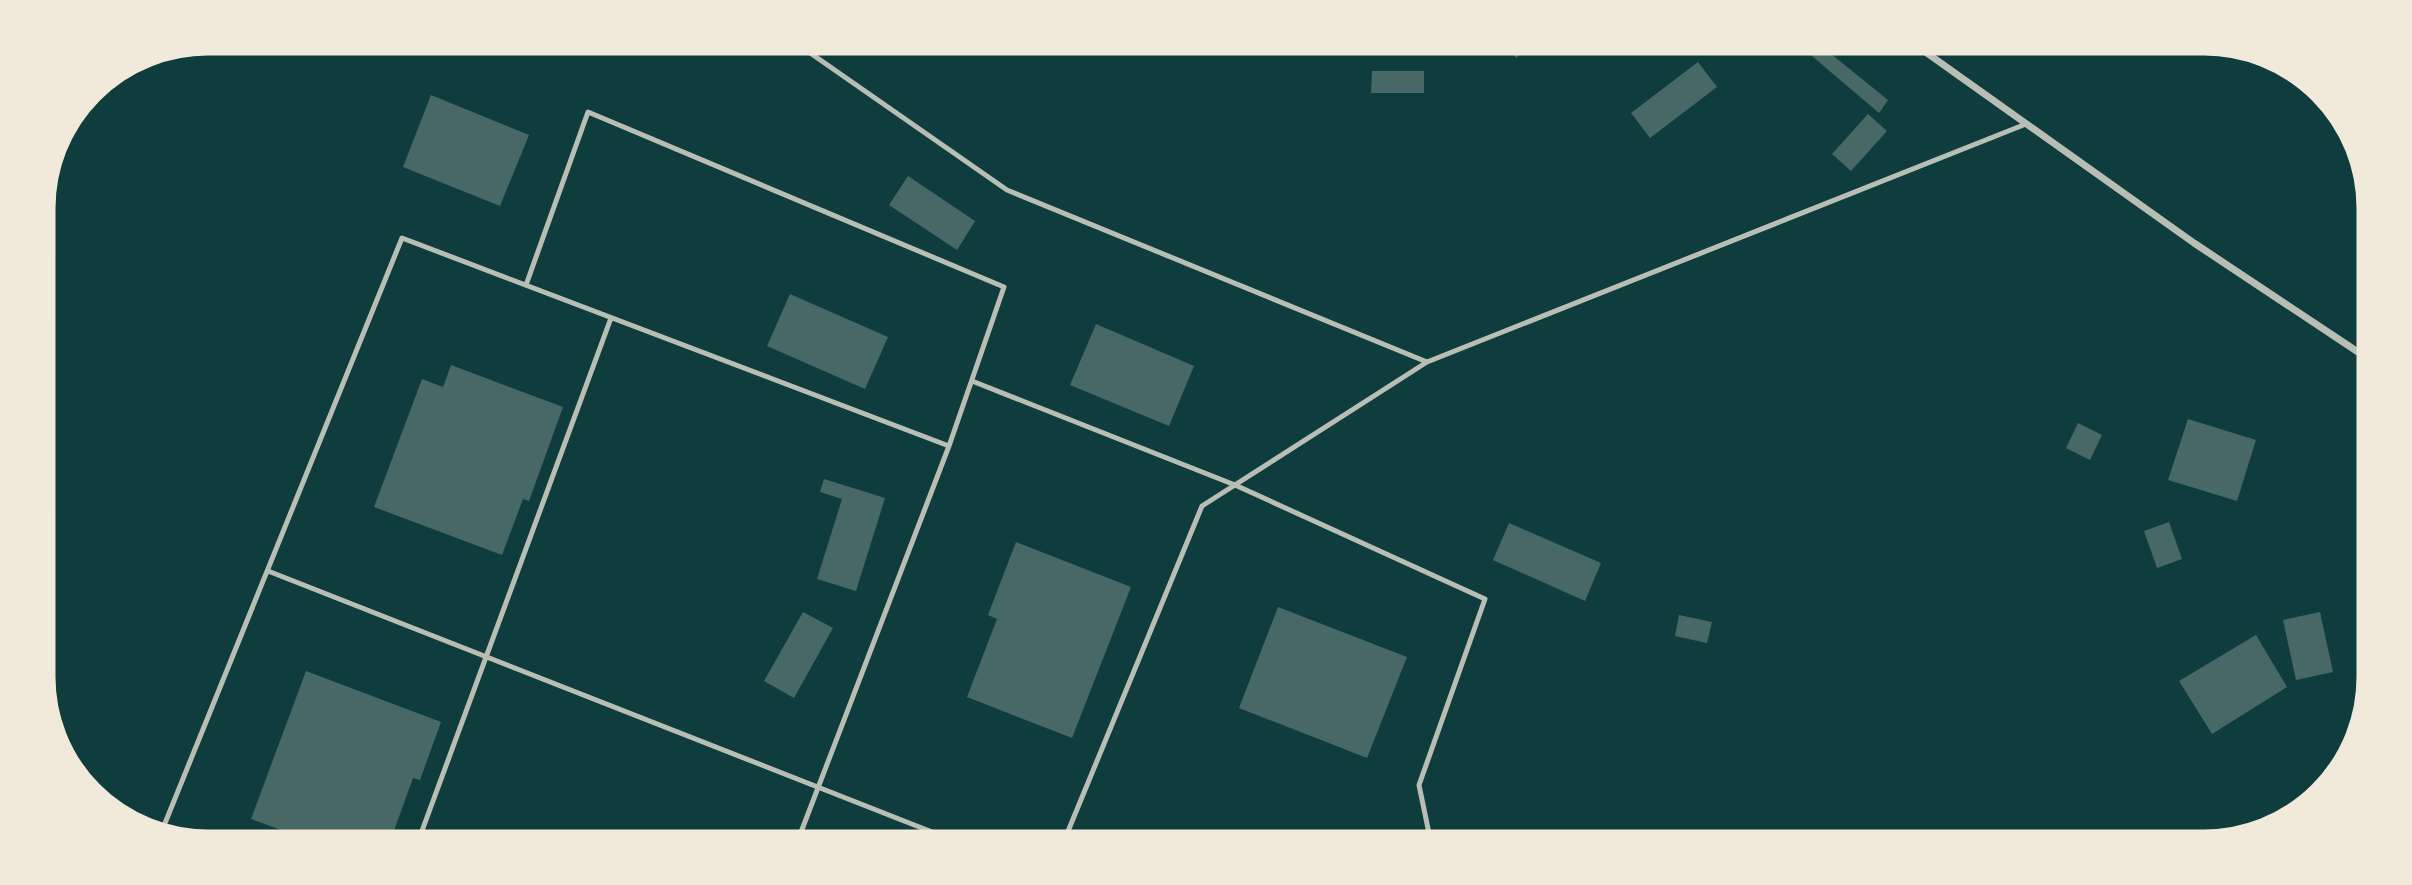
<svg xmlns="http://www.w3.org/2000/svg" width="2412" height="885" viewBox="0 0 2412 885" font-family="'IBM Plex Sans',sans-serif">
<style>
.building{fill:#486865}
.lines{fill:none;stroke-linecap:round;stroke-linejoin:round}
.service{stroke:#b8beb3;stroke-width:5}
.minor{stroke:#b8beb3;stroke-width:7}
.rim{fill:none;stroke:#f1e9da;stroke-width:9}
</style>
<rect width="100%" height="100%" fill="#0f3d3e"/>
<path class="building" d="M1505,44H1534L1516,58Z
M1799,45H1820L1888,100L1879,113Z
M1698,62L1717,87L1650,138L1631,113Z
M1372,71H1424V93H1371Z
M431,95L529,135L500,206L403,167Z
M1868,114L1887,131L1851,171L1832,154Z
M908,176L975,221L957,250L889,205Z
M790,294L888,337L865,389L767,346Z
M1096,324L1194,366L1169,426L1070,385Z
M451,365L563,407L529,501L523,499L502,555L374,507L422,379L443,387Z
M2188,419L2256,440L2237,501L2168,480Z
M2078,423L2102,435L2090,460L2066,448Z
M824,479L885,498L856,591L817,579L842,499L820,492Z
M2169,522L2182,559L2157,568L2144,531Z
M1509,523L1601,563L1585,601L1493,560Z
M1016,542L1131,587L1072,738L967,697L997,619L988,615Z
M1278,607L1407,657L1367,758L1239,708Z
M803,612L833,628L794,698L764,681Z
M2320,612L2333,672L2296,680L2283,620Z
M1679,615L1712,622L1707,643L1675,636Z
M2256,635L2287,687L2212,734L2179,681Z
M306,671L441,722L420,780L413,778L391,839L302,838L251,819Z"/>
<g class="lines">
<path class="service" d="M793,41L1007,190L1427,362L2026,124
M526,285L588,112L1004,287L949,446
M972,381L1235,485L1485,599L1419,785L1431,843
M268,571L955,841
M159,838L402,238L949,446L798,840
M419,839L611,318
M1064,841L1202,506L1427,362"/>
<path class="minor" d="M1917,46L2194,243L2370,360"/>
</g>
<path d="M0 0H2412V885H0ZM208 51H2204A157 157 0 0 1 2361 208V677A157 157 0 0 1 2204 834H208A157 157 0 0 1 51 677V208A157 157 0 0 1 208 51Z" fill="#f1e9da" fill-rule="evenodd"/>
<path class="rim" d="M208 51H2204A157 157 0 0 1 2361 208V677A157 157 0 0 1 2204 834H208A157 157 0 0 1 51 677V208A157 157 0 0 1 208 51Z"/>
</svg>
